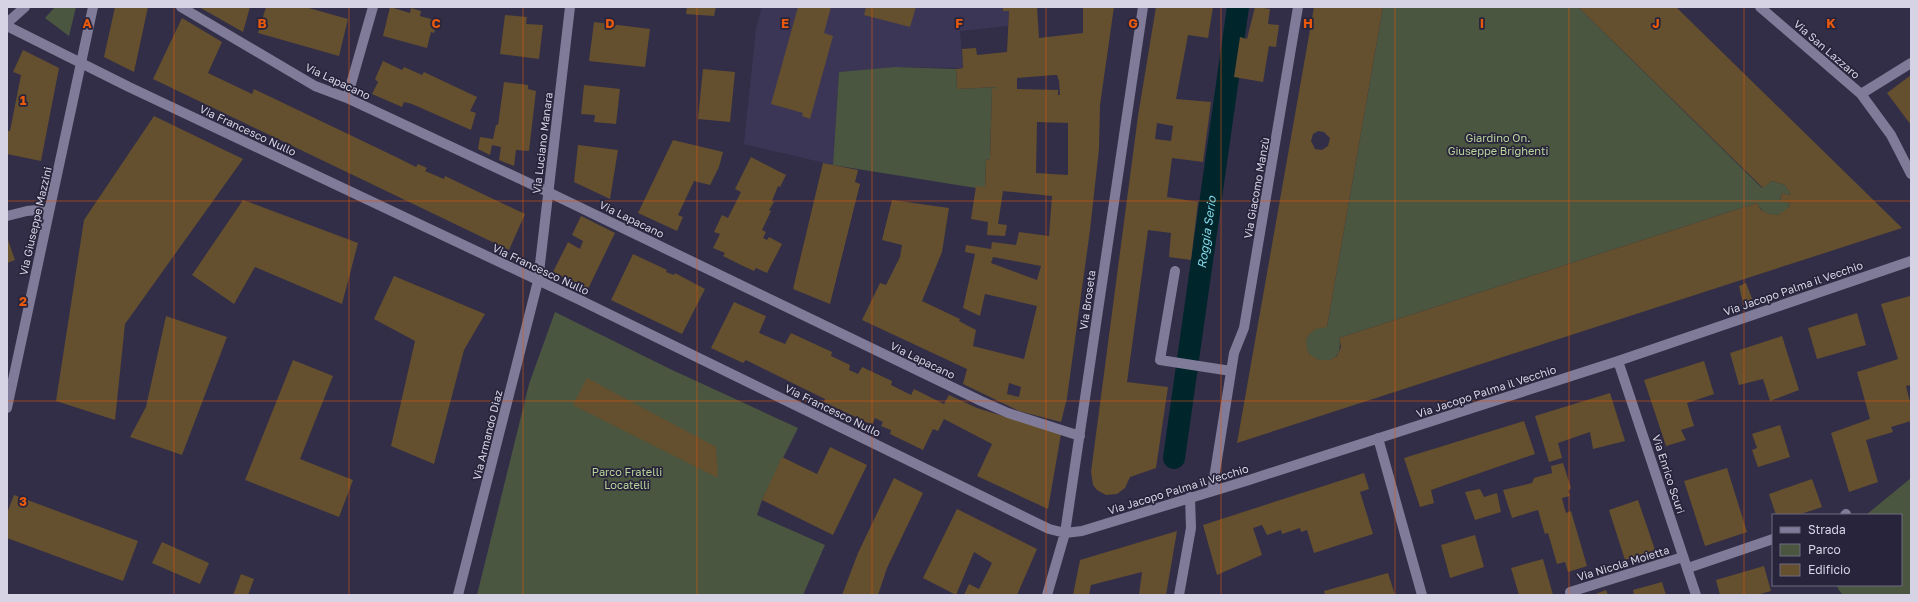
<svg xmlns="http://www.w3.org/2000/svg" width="1918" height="602" viewBox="0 0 1918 602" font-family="'Golos Text',sans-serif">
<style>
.built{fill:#3c3656}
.green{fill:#4b5640}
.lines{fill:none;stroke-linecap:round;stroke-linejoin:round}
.canal{stroke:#00262c;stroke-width:22}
.building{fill:#644f2e;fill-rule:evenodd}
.minor{stroke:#7f7b98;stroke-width:10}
.grid{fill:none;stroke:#e8590c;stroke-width:1;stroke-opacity:0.55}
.labels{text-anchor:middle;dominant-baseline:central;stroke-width:3.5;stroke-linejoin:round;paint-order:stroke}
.street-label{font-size:11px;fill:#d6d4e4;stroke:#28243c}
.park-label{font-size:11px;fill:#b9d59a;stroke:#28243c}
.water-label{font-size:12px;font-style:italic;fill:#84d9e9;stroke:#28243c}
.grid-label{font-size:13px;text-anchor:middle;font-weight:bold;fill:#e8590c;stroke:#28243c;stroke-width:3.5;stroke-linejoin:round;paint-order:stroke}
</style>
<rect width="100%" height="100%" fill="#322e47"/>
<path class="built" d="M762,7H1003V11H1009L1008,26L960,31L963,68L895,67L839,72L833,165L744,144L756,29Z"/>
<path class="green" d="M55,7H76L69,36L45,18Z
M1383,7H1578L1762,188L1772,181L1785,185L1791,195L1782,193L1780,200L1790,203C1786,220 1763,218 1757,203L1339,338C1347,375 1294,362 1308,335C1312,329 1320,326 1327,327Z
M895,67L956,69L957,89L997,87V89H992L990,159L986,160L985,187L976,188L833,165L839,72Z
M555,312L668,368L798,428L762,500L757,515L825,545L803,595H477L529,384Z
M1911,478V595H1843L1838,589L1837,585H1901V515H1866Z"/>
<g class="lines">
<path class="canal" id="s1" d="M1174,458L1238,7"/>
</g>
<path class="building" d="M115,7H148L134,72L104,57Z
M199,7H250L243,32Z
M266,7H305L348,19L339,56L258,33Z
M390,7L410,13L411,8L421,11L420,16L438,21L434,33L431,32L427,48L383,36Z
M687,7H716L714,16L686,14Z
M798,7H831L824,33L833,36L810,119L802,116L803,113L771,104Z
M866,7H916L910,27L864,15Z
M1003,7H1037L1039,38L1083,33V7H1114L1100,105L1099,149L1090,230L1067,398L1061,422L1019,411L963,384L967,369L862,320L880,283L886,285L900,257L902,245L882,240L892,200L949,208L942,252L922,301L960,319L959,321L976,330L973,346L1024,359L1037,306L985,294L980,316L963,308L975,254L965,252L966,245L991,249L992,242L1016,245L1019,232L1049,236L1052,196L1003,191L998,224L1007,225L1005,236L987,235L988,222L971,219L976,186L985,187L986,160L990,159L992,88L997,89V87L957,89L956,69L963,68L962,49L976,48L977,55L1007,52L1009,11H1003ZM1054,75H1057L1059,81L1060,95H1058V90L1017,89V78ZM1037,122L1068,123V175L1036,173ZM993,257L1041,266L1037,280L991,263ZM1009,383L1021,387L1019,397L1007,394Z
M1156,7H1213L1208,38L1188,35L1176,99L1211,102L1203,162L1172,158L1167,197L1198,202L1191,260L1169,257L1171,233L1148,230L1127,382L1168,387L1156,468L1130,477L1125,488L1117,494L1106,495L1097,490L1093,485L1091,472L1138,116ZM1157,123L1173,126L1171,141L1155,139Z
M1255,7L1270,9L1268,24L1279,25L1276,47L1269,46L1263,82L1234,77L1240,37L1247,39Z
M1314,7H1383L1327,327L1316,329L1309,334L1306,340L1307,349L1309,354L1319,360H1330L1337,356L1341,347L1339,338L1757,203L1761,210L1769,214L1778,215L1789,207L1790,203L1780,201L1782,193L1791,195L1785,185L1772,181L1763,188L1578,7H1676L1902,228L1237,443ZM1318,131L1324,132L1330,138L1328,146L1322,150L1315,149L1311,141L1313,134Z
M505,15L527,17L526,24L543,25L539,59L500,54Z
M182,18L222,42L208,73L252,94L254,89L396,157L416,167L418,164L427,168L425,171L444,179L445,176L525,214L509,250L153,79Z
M594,22L650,29L645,67L589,61Z
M23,50L59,68L41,161L7,154V131H10L21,75L13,72Z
M383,61L402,70L404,67L422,75L424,72L477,97L470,111L476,113L471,130L412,104L404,102L402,107L372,94L378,82L375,79Z
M703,69L735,72L730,122L698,119Z
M1911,75V125L1887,93Z
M504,82L528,85V89L536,91L529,151L516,150L514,166L499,160L501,147L492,145L490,155L478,149L480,137L493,139L496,125H498Z
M584,85L620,89L616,124L594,122L595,115L581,114Z
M154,116L243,159L125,324L115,420L56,401L84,220Z
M673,140L723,152L719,167L710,185L694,181L678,215L683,217L677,231L638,213Z
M578,145L618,150L610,199L574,182Z
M751,157L786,175L780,187L778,186L772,201L774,202L769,210L771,211L762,230L766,232L763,238L767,240L769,237L782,244L767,273L756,268L754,271L743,266L723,256L725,253L713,248L720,234L714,232L722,215L728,218L741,192L735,189Z
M823,163L858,170L855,182L860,184L830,304L793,289Z
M243,200L358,243L342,304L255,267L234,304L192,275Z
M581,216L615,233L588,289L553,272L568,242L580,249L583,241L572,235Z
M7,237L15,260L7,263Z
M633,254L667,270L666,272L674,275L675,273L705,289L682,334L611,300Z
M394,276L485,314L464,350L434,464L391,446L415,341L374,319Z
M1746,283L1753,301L1743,304L1739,286Z
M1910,296L1911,385L1906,386L1911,406V421L1891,427L1893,432L1866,440L1878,482L1849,492L1831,433L1870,419L1857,372L1898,359L1881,304Z
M734,302L766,316L759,333L785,344L791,333L832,352L831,356L850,365L849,370L858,374L862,367L892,381L891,385L911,395L914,389L944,404L949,395L977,408L1061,434L1048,509L977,476L992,444L944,419L938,431L933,429L923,450L890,434L891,430L881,426L883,422L875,418L872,425L824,402L825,399L746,360L743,363L711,348Z
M1857,313L1866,345L1817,359L1808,328Z
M166,316L227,337L182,455L130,437L146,407Z
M1782,336L1799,390L1770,401L1763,379L1739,385L1730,353Z
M293,360L333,376L300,459L353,480L339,517L245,480Z
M1704,361L1714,394L1687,403L1694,426L1681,430L1686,440L1666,446L1644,380Z
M587,378L716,447L718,478L573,405Z
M1610,393L1625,441L1593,449L1590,432L1558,443L1562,458L1549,462L1535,416Z
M1524,421L1535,454L1431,490L1434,503L1420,507L1404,458Z
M1780,425L1790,457L1758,467L1752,450L1757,448L1752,434Z
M830,447L867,465L833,535L762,500L782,457L817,474Z
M1563,463L1571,488L1568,491L1570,496L1562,498L1563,502L1566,513L1571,511L1587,566L1568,572L1565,562L1557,564L1548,533L1545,534L1538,510L1512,518L1503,490L1532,483L1534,478L1552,473L1551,466Z
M1727,468L1747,532L1705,546L1684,481Z
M1364,473L1369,489L1360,492L1373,534L1314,553L1307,530L1301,532L1300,528L1282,534L1281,530L1267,535L1262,525L1253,528L1262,555L1217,575L1203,525Z
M894,478L923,493L887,568L878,595H842L858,553Z
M1812,479L1822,507L1798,515H1776L1769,494Z
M1480,489L1484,497L1497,493L1501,512L1475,520L1465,492Z
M14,495L138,541L123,581L7,538V513Z
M1638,500L1655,550L1625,560L1609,510Z
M957,509L1037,549L1017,595H964L969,584L979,589L992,563L974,552L956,595L923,578Z
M1177,531L1166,595H1139L1142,572L1091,585L1089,595H1073L1080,560Z
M1475,535L1484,567L1450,578L1441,545Z
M162,542L209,563L200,584L152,563Z
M1543,559L1553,595H1519L1511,568Z
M1764,566L1771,591L1757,595H1720L1716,580Z
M1388,573L1395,595H1325L1324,591Z
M241,574L254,579L248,595H233Z
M1662,582L1666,595H1634L1633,590Z
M1606,590L1608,595H1593Z"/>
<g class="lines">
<path class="minor" d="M181,7L315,86L347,98L548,192L981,401L1008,413L1080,436
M1760,7L1861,94L1891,135L1911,174
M7,23L25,7
M7,26L129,87L582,301L1049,529L1065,533L1082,531L1246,481L1618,361L1911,261
M1861,94L1911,63
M347,98L373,7
M7,216L27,211L48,209
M1175,271L1160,360L1231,371
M1618,361L1696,595
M7,408L93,7
M1378,438L1422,595
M1212,491L1234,353L1244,328L1298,7
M1845,515L1846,514
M1688,568L1773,539
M1570,592L1683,557
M458,595L538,281L570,7
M1047,595L1065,533L1143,7
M1179,595L1191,528L1190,497"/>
</g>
<path class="grid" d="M174,7V595M349,7V595M523,7V595M697,7V595M872,7V595M1046,7V595M1221,7V595M1395,7V595M1569,7V595M1744,7V595M7,201H1911M7,401H1911"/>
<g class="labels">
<g class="street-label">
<text transform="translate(1827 49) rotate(41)">Via San Lazzaro</text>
<text transform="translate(338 81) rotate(25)">Via Lapacano</text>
<text transform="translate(248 130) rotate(25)">Via Francesco Nullo</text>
<text transform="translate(542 143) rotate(-83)">Via Luciano Manara</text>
<text transform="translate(1256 188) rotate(-80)">Via Giacomo Manzù</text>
<text transform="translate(632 219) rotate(26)">Via Lapacano</text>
<text transform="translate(35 221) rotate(-77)">Via Giuseppe Mazzini</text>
<text transform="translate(541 269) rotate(25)">Via Francesco Nullo</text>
<text transform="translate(1793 288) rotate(-19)">Via Jacopo Palma il Vecchio</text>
<text transform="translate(1087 300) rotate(-82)">Via Broseta</text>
<text transform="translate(923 360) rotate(26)">Via Lapacano</text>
<text transform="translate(1486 391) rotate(-18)">Via Jacopo Palma il Vecchio</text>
<text transform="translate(833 410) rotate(26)">Via Francesco Nullo</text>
<text transform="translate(487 435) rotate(-76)">Via Armando Diaz</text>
<text transform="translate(1669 474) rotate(72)">Via Enrico Scuri</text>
<text transform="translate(1178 489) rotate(-17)">Via Jacopo Palma il Vecchio</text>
<text transform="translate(1623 563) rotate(-17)">Via Nicola Moietta</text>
</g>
<g class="park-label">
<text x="1498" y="137">Giardino On.<tspan x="1498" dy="13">Giuseppe Brighenti</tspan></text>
<text x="627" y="471">Parco Fratelli<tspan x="627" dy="13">Locatelli</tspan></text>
</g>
<g class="water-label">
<text stroke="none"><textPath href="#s1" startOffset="228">Roggia Serio</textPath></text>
</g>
</g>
<g class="grid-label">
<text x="87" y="28">A</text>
<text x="262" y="28">B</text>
<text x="436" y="28">C</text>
<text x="610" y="28">D</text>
<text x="785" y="28">E</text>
<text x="959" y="28">F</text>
<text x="1133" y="28">G</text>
<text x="1308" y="28">H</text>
<text x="1482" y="28">I</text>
<text x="1656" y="28">J</text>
<text x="1831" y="28">K</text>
<text x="23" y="105">1</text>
<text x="23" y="306">2</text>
<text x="23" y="506">3</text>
</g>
<rect width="1918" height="602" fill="none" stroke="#d6d4e4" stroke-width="16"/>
<rect x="1772" y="514" width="130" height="72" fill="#28243c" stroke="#6e6a7f"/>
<rect x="1780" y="527" width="20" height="6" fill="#7f7b98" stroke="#6e6a7f"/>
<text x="1808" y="534" font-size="12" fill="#d6d4e4">Strada</text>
<rect x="1780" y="544" width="20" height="12" fill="#4b5640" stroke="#6e6a7f"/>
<text x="1808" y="554" font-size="12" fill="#d6d4e4">Parco</text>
<rect x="1780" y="564" width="20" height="12" fill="#644f2e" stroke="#6e6a7f"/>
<text x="1808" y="574" font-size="12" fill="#d6d4e4">Edificio</text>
</svg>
